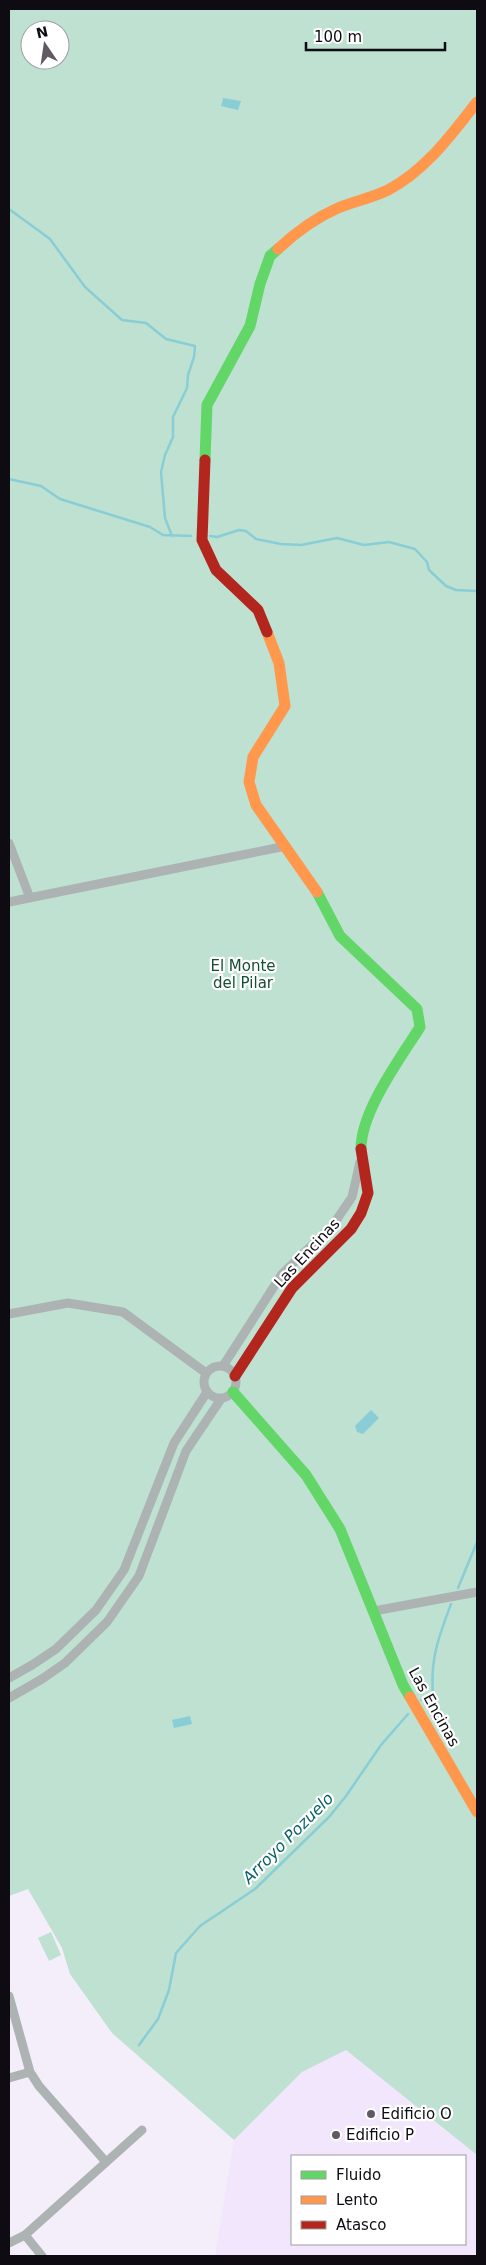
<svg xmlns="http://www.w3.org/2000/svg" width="486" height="2265" viewBox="0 0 486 2265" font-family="'DejaVu Sans',sans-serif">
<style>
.built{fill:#f1e6fc;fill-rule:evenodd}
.green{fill:#bee1d1;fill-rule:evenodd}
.water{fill:#89ced6}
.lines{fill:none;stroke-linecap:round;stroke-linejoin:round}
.stream{stroke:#89ced6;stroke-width:2.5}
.street{stroke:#adb3b3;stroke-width:9}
.fast{stroke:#63d668;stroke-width:11}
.slow{stroke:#ff974d;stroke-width:11}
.jam{stroke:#b3261e;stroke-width:11}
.poi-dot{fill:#5f5a63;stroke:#fff;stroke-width:2}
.labels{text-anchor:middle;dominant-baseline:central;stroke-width:4.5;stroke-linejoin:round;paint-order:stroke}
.park-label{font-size:15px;fill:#144e34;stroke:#fff}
.street-label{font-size:15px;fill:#0f0b12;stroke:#fff}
.poi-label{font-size:15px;fill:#0f0b12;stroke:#fff;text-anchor:start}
.water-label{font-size:16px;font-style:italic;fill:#086267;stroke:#fff}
</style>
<rect width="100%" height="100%" fill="#f4eefa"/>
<path class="built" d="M346,2050L477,2155V2256H215L234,2140L302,2072ZM292,2156H465V2244H292Z"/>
<path class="green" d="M9,9H477V2155L346,2050L302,2072L234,2140L112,2033L70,1974L62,1948L28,1889L9,1896ZM30,30H60V60H30Z
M51,1932L61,1955L49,1961L38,1938Z"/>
<path class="water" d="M223,98L241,101L238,110L221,106Z
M371,1410L379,1418L363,1434L357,1432L355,1426Z
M190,1716L192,1724L174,1728L172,1720Z"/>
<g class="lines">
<path class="stream" d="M9,209L50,239L85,287L122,320L146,323L166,339L195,346L194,357L188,375L187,388L173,417V437L165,455L161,472L165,518L172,536
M9,479L41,486L60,499L150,527L163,535L191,536
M210,536L217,537L239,530L246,531L256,539L281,544L301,545L337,538L364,545L389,542L415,549L427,562L429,570L446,586L456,590L477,591
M458,1588L477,1542
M421,1700L433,1694C430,1659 439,1636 451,1604
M139,2045L158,2019L169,1990L176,1953L200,1926L255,1889L329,1817L346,1796L381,1745L408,1714"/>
<path class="street" d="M9,843L30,898
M9,902L286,846
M9,1314L68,1303L123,1312L206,1373
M204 1382a16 16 0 1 1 32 0a16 16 0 1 1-32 0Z
M223,1366L282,1274L333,1225L352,1197L360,1162
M374,1611L477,1592
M9,1678L32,1665L56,1649L96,1610L124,1570L174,1443L207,1392
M9,1698L42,1679L65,1663L107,1622L139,1576L186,1451L221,1399
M9,1996L30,2072L39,2086L106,2162
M9,2078L30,2072
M25,2235L42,2256
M9,2243L25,2235L142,2130"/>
<path class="fast" d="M205,460L207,405L250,326L260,284L270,256L278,249
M317,892L340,936L417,1009L420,1027C400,1059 361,1111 361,1149
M233,1392L306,1475L340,1529L403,1685L410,1697"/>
<path class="slow" d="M278,249C296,232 315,218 338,208C354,201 372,198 388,190C426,170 451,135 477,102
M267,632L279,663L285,706L253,757L249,782L256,805L317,892
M410,1697L477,1812"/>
<path class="jam" d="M205,460L202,540L216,570L258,610L267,632
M235,1376L292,1288L351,1229L361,1213L368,1193L361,1149"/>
</g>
<g class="poi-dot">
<circle cx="371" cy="2114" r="5"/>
<circle cx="336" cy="2135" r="5"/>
</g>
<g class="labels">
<g class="park-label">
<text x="243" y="966">El Monte<tspan x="243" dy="17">del Pilar</tspan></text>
</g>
<g class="street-label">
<text transform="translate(307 1253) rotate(-47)">Las Encinas</text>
<text transform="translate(434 1707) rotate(61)">Las Encinas</text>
</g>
<g class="poi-label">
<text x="381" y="2114">Edificio O</text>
<text x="346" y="2135">Edificio P</text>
</g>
<g class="water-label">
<text transform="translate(288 1838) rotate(-45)">Arroyo Pozuelo</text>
</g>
</g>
<rect width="486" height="2265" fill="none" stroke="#0f0b12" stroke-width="20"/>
<rect x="291" y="2155" width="175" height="90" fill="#ffffff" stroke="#9f9da0"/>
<rect x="301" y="2171" width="25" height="8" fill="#63d668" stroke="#9f9da0"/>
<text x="336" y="2180" font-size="15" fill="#0f0b12">Fluido</text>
<rect x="301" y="2196" width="25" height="8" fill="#ff974d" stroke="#9f9da0"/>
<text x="336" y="2205" font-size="15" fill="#0f0b12">Lento</text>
<rect x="301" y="2221" width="25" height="8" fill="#b3261e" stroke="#9f9da0"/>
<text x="336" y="2230" font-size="15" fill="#0f0b12">Atasco</text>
<g transform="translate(45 45) rotate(347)"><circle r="24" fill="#ffffff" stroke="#9f9da0"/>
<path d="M0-4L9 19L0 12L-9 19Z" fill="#5f5a63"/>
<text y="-8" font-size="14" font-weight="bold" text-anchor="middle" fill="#0f0b12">N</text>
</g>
<path d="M306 42v8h139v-8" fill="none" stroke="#0f0b12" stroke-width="2.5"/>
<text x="314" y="42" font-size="15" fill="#0f0b12" stroke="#ffffff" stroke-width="4" paint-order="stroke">100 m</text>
</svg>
